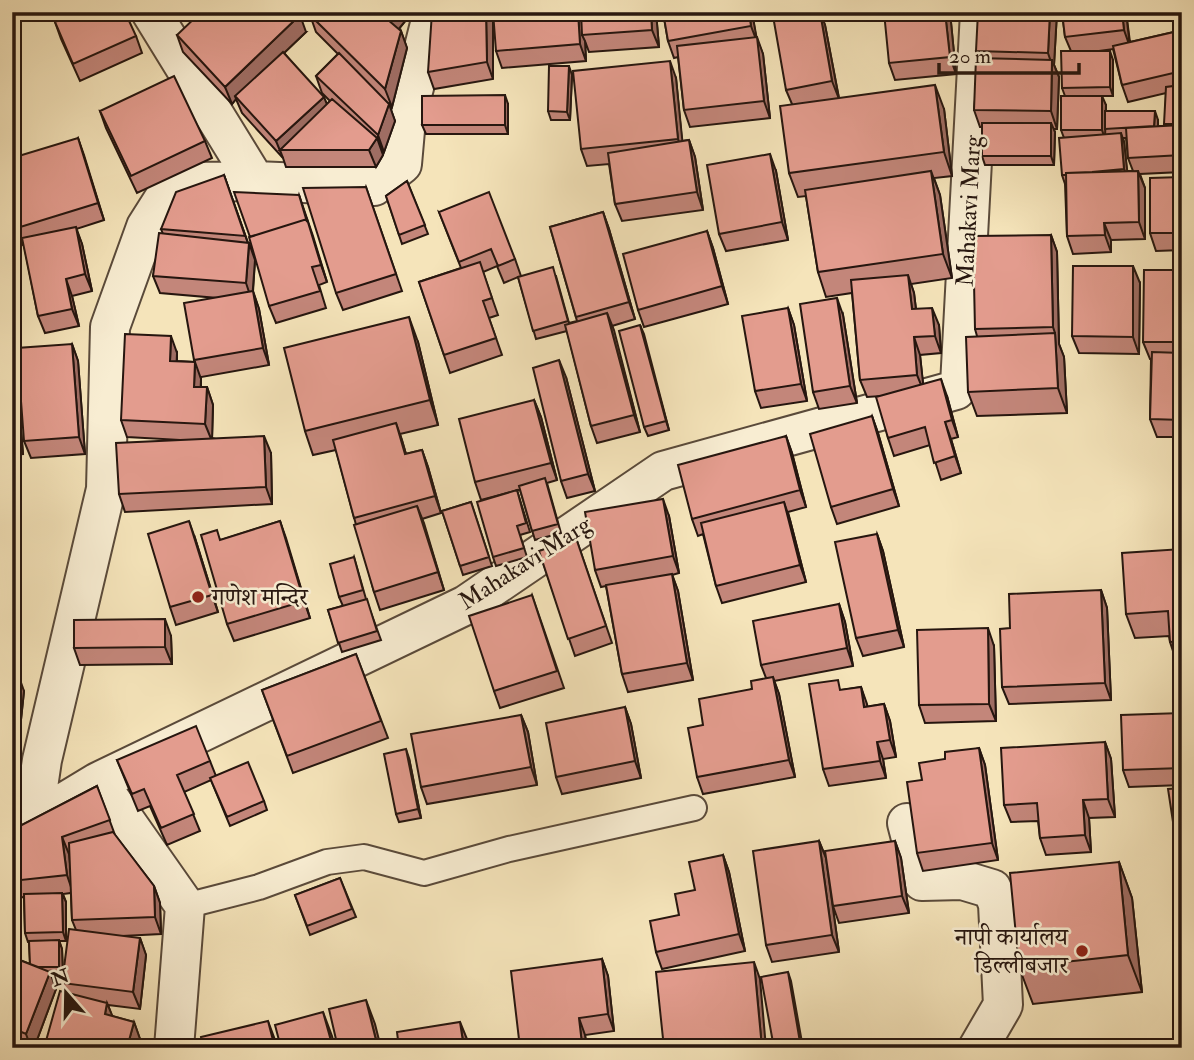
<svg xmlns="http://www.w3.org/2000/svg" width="1194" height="1060" viewBox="0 0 1194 1060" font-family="'IM FELL Double Pica','Noto Serif Devanagari',serif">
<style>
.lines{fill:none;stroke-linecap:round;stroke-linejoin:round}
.service-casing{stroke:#5a4a3a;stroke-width:28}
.minor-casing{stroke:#5a4a3a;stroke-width:42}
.service{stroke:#f8edd2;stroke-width:24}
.minor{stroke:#f8edd2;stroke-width:38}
.wall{fill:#c3867a;stroke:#26160f;stroke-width:2;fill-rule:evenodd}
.shaded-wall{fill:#9f6d63;stroke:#26160f;stroke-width:2}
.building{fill:#e39c8e;stroke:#26160f;stroke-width:2}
.poi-dot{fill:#8f2418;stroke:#f8edd2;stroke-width:2.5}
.labels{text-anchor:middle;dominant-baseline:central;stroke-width:5;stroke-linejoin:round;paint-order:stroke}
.street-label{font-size:24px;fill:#26160f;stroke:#f8edd2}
.poi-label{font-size:24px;fill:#26160f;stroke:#f8edd2;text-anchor:start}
</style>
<rect width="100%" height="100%" fill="#f5e4ba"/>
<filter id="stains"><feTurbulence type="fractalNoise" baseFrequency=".00286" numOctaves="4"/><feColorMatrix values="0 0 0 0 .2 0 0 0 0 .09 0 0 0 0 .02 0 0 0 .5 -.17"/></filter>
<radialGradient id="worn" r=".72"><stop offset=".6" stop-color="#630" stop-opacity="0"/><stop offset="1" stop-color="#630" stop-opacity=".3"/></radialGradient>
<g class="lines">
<g class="service-casing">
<path id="service" d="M185,906L259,887L327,862L364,857L424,873L509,849L694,808"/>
</g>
<g class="minor-casing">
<path id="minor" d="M151,12L255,181
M98,782L185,906L174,1048
M33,821L42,760L106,489L110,327L146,227L165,197L193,182L255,181L374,186L402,164L406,119L433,12
M907,823L922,881L962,880L992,889L998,904L1003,1005L978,1048
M12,834L98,782L466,605L663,471L956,390L960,385L980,12"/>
</g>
<use href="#service" class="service"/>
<use href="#minor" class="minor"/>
</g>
<path class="wall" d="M312,12H411V14L399,29L401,31L407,48L392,107L389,104L395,121L384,152L382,150L383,155L376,167H286L283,158L242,113L236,99L232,104L183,52L177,35L306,32L284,53L327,104L330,101L322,93L316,76L338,54L316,32L310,15Z
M493,12V79L434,89L428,72Z
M656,12L659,47L589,52L585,41L586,61L502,68L496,51Z
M663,12H752L756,37L763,54L770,118L690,127L684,110L678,57L674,58L668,41Z
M790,12H820L825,25L839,98L944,109L952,176L934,178L940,195L952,278L911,284L914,293L916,309L939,325L941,353L920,355L923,384L947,396L958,437L951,439L961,473L941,480L930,445L894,456L888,438L881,396L867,397L860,380L852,293L826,297L818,272L806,196L798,197L789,173L792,104L786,90Z
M950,12L956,74L895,80L889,63Z
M1057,12L1054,65L1059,77L1057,129H1053L1055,132L1054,165H985L982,156V127H980L974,110L979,58L976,51Z
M1062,12H1126L1130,42L1174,32L1182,55V172L1140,174L1145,188V239L1111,240V252L1073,254L1067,236L1065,184L1062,175L1064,138L1061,130L1065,96L1062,88L1071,51L1065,37ZM1113,49L1122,85L1128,102L1166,93L1165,126H1158V120L1106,111V105L1094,96H1113V60L1098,51ZM1123,138H1126L1128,158L1133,171H1127L1124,142Z
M55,22L136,36L142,53L80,81L61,39Z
M572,75L570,120H551L548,111Z
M676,78L682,141L689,140L695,157L703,210L622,221L615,204L609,164L587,166L581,149Z
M508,104V134H426L422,125Z
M100,111L205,141L212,158L137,193L106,128Z
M78,138L104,220L76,229L82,244L92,291L72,296L79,326L45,333L38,316L24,245H23L17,228Z
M776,171L788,240L726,251L719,234Z
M224,175L248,243H249L255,260L253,292L259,309L269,365L201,377V387H207L213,405L212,438L271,453L272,504L125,512L119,494L182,440L127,437L121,420L177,353V361L194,362V360L217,298L160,293L153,276L163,234L161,229Z
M1182,177V250L1156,251L1150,233Z
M407,181L428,234L402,244L386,196Z
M366,187L402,291L343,310L336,293Z
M299,195L327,282L319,285L326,308L276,323L269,306Z
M439,212L515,259L521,276H556L569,323L577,321L550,227L603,212L609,229L635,319L612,326L640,432L597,443L591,426L567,331L536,339L518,277L504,283L497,266L483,272L498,315L489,318L502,355L450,373L419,282L461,268Z
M707,231L713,248L728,304L644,327L638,310Z
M1051,235L1057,252L1059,344L1064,357L1067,413L977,416L968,392L977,336L975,329Z
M1182,270V437H1157L1150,419L1151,359H1150L1143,342Z
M1140,283L1139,354L1079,353L1072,336Z
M788,308L794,325L807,401L761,408L755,391Z
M843,315L857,403L819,409L813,392Z
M640,325L669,430L648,436L644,427Z
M418,342L438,425L400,434L406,454L422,450L428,467L441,513L422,519L444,590L380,610L374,592L336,450L313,455L305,431Z
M72,344L78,361L85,454L31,458L24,441Z
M12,357L16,366L23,454L12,455Z
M566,377L595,491L567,498L561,481Z
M534,400L541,417L557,480L547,483L561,533L535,540L520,490H517L530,532L520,535L527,557L496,566L493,557L515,491L481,500L475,482Z
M872,416L878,433L899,506L837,524L831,507Z
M786,436L792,453L806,507L788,512L806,582L722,603L716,586L703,534L698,536L692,519Z
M471,502L492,566L463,575L442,511Z
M669,516L679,573L672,575L678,591L693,680L628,692L622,674L606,586L601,587L595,570Z
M280,521L310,618L234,641L227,624L221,540Z
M877,534L883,551L904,647L863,656L856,638Z
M195,538L218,612L176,625L170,607Z
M576,538L612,643L575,656L539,551Z
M1182,549V666H1178L1170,642L1169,636L1135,638L1126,614Z
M354,557L366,599L381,640L342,652L328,610L343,606L339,597Z
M1101,590L1107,608L1111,700L1009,704L1002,687L1010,628Z
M532,595L564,688L500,708L494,691Z
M839,604L845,622L853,666L774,681L779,694L795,777L703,794L697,777L703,725L766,678L761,665Z
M171,636L172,664L80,665L74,648Z
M994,646L996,721L925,723L919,705Z
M356,654L388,738L293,773L262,690Z
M12,673L24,691L16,767H12Z
M861,687L867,707L884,704L890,721L896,757L883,759L886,778L829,786L823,769L842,690Z
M625,707L631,724L641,778L562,794L556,777Z
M1182,713V785L1129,787L1123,770Z
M521,715L528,732L537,785L427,804L421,787Z
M1105,742L1111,759L1115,817L1089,818L1091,852L1046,855L1040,838L1038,821L1011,822L1004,805Z
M979,748L985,765L998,860L923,871L917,853L922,780L945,759Z
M409,758L421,818L399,822L396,814Z
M117,760L210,761L216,776L264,801L267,810L230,826L211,780L184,792L200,831L167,845L150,806L138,811Z
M97,786L115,835L154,886L160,903L161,934L122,936L140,938L146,955L140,1009L108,1005L112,1016L134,1022L140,1039L138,1048H44L65,992L62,983L76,930L72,920L71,893L63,894L66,902V941H59L62,949L63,976H52L56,989L34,1048H25L12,1043V957L30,964L29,942H28L25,933L24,897L12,899V830Z
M1182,788V830L1176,831L1173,822Z
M819,841L826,858L839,952L772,962L766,945Z
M895,841L901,858L909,913L839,923L833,906Z
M723,855L729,872L745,951L662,969L656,952L695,890Z
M1119,862L1132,898L1142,992L1033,1004L1019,967Z
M340,878L356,917L310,935L295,895Z
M602,959L608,976L614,1031L585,1035L587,1048H520Z"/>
<path class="shaded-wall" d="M392,12H411V14L393,36L387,19Z
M486,12H493V79L487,62Z
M578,12H583L582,35L585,41L586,61L580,44Z
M651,12H656L659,47L652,30Z
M749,12H752L757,40V37L763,54L770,118L764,101L757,42L751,26Z
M820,12L825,25L839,99L832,81Z
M945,12H950L956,74L950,57Z
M1050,12H1057L1054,65L1059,77L1057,129L1051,111L1052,65L1048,53Z
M1122,12H1126L1130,47L1124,30Z
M300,15L306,32L237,98L235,96L236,99L232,104L225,87Z
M401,31L407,48L392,107L385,89Z
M1174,32L1182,55V64Z
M1110,51L1113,60V96L1110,87Z
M670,61L676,78L684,157L678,139Z
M569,66L572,75L570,120L567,112Z
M935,85L944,109L952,176L944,152Z
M505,95L508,104V134L505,125Z
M1102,96L1106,105L1105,139L1102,130Z
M324,97L331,114L280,150L283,158L276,141Z
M389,104L395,121L384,152L378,135Z
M1155,111L1158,120V137L1154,128Z
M1051,123L1055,132L1054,165L1051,156Z
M1121,133L1124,142L1128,178L1124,169Z
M78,138L84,155L104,220L98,203Z
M377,138L383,155L376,167L369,150Z
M689,140L695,157L703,210L697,192Z
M770,154L776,171L788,240L782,222Z
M931,171L940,195L952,278L943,254Z
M1138,171L1145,188V239L1139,222Z
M224,175L249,246V243L255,260L252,301L246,283L249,246Z
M299,195L313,236L327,282L321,265Z
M603,212L609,229L635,319L629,302Z
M1104,223L1111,240V252L1105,235Z
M76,227L82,244L92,291L85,274Z
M707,231L713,248L728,304L722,286Z
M1051,235L1057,252L1059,344L1064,357L1067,413L1058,388L1055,333L1053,327Z
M1133,266L1140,283L1139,354L1133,337Z
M908,275L914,293L918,327L912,309Z
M66,279L72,296L79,326L72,309Z
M253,291L259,309L269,365L263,348Z
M837,298L843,315L857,403L850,386Z
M788,308L794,325L807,401L801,384Z
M932,308L939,325L941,353L935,336Z
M607,313L614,330L640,432L634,415Z
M409,317L418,342L438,425L430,400Z
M640,325L644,334L669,430L666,421Z
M171,336L177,353L176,378L170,361Z
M914,337L920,355L924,392L917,375Z
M72,344L78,361L85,454L79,437Z
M12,357L16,366L23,454L16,437L12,385Z
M559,360L566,377L595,491L588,474Z
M195,362L201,379L200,404L194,387Z
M941,379L947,396L958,437L952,420Z
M207,387L213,405L212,441L205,424Z
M534,400L541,417L557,480L551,463Z
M872,416L878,433L899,506L893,489Z
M945,422L951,439L961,473L955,456Z
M396,423L402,440L411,472L405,454Z
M264,436L271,453L272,504L266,487Z
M786,436L792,453L806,507L800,490Z
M422,450L428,467L441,513L435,496Z
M663,499L669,516L679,573L673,556Z
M784,502L790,520L806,582L800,565Z
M417,506L424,523L444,590L438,572Z
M189,521L195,538L218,612L212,595Z
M280,521L286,538L310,618L304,601Z
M877,534L883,551L904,647L898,630Z
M672,574L678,591L693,680L687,663Z
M1101,590L1107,608L1111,700L1105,683Z
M839,604L845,622L853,666L847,648Z
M165,619L171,636L172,664L165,647Z
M988,628L994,646L996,721L989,704Z
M18,674L24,691L16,767L12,758V723Z
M773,677L779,694L795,777L789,760Z
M861,687L867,704L870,724L864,707Z
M884,704L890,721L896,757L890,740Z
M625,707L631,724L641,778L635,761Z
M521,715L528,732L537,785L531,767Z
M877,742L883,759L886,778L880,761Z
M1105,742L1111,759L1115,817L1108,799Z
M979,748L985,765L998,860L992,843Z
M406,749L409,758L421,818L418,809Z
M1083,800L1089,818L1091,852L1085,835Z
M62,837L69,854L73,893L67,875Z
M819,841L826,858L839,952L832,935Z
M895,841L901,858L909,913L902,896Z
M723,855L729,872L745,951L739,934Z
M1119,862L1132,898L1142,992L1128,955Z
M154,886L160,903L161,934L155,917Z
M62,893L66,902V941L63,932Z
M140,938L146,955L140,1009L133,992Z
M59,940L62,949L63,976L59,967Z
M602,959L608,976L614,1031L608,1014Z
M754,962L760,979L766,1048H762Z
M50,972L56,989L34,1048H31L26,1034Z
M788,972L791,981L803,1048H801Z
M366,1000L375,1024L381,1048H378Z
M107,1003L114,1020L105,1014Z
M323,1012L332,1036L335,1048H333Z
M579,1018L585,1035L587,1048H584L582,1044Z
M268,1021L278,1048H275Z
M134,1022L140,1039L138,1048H127Z
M460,1022L467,1039L468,1048H464Z"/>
<path class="building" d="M77,12H125L136,36L73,64L55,22Z
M201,12H297L300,15L225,87L177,35Z
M312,12H392L387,19L401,31L385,89L310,15Z
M432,12H486L487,62L428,72Z
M493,12H578L580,44L496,51Z
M581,12H651L652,30L582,35Z
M663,12H749L751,26L668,41Z
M792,12H820L832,81L786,90L773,16Z
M884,12H945L950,57L889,63Z
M978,12H1050L1048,53L976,51Z
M1062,12H1122L1124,30L1065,37Z
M1174,32L1182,64V71L1122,85L1113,46Z
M757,37L764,101L684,110L677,46Z
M1061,51H1110V87L1062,88Z
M283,52L324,97L276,141L235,96Z
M339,53L389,104L378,135L316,76Z
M976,58L1052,60L1051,111L974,110Z
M670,61L678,139L581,149L573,71Z
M549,66H569L567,112L548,111Z
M174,76L205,141L131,176L100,111Z
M935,85L944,152L789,173L780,106Z
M1182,85V124H1164L1166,87Z
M505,95V125H422V96Z
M1061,96H1102V130H1061Z
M332,99L377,138L369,150H280Z
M1105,111H1155L1154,126L1105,129Z
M982,123H1051V156H982Z
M1182,125V155L1128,158L1126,128Z
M1121,133L1124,169L1092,172L1066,173V175H1062L1059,138Z
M78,138L98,203L17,228L12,214V158Z
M689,140L697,192L615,204L608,153Z
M770,154L782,222L719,234L707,165Z
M931,171L943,254L818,272L805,190Z
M1138,171L1139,222L1104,223L1105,235L1067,236L1066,173Z
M224,175L245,236L161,229L176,192Z
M1182,177V233H1150V178Z
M407,181L425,225L399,235L386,196Z
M366,187L396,274L336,293L303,188Z
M234,192L299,195L307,222V219L250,237Z
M489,192L515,259L498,266L491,249L459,262L439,212Z
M603,212L629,302L576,317L550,227Z
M307,219L321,265L312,267L320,291L269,306L249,237Z
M76,227L85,274L66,279L72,309L38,316L22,238Z
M707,231L722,286L638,310L623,254Z
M159,233L249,243L246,283L153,276Z
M1051,235L1053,327L975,329L973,236Z
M480,262L492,298L483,301L496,338L444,355L419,282Z
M1073,266H1133V337L1072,336Z
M553,267L568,321L533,331L518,277Z
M1144,270H1182V342H1143Z
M908,275L912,309L932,308L935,336L914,337L917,375L860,380L851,280Z
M253,291L263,348L194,360L184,303Z
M837,298L850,386L813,392L800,304Z
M788,308L801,384L755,391L742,316Z
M607,313L634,415L591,426L565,325Z
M409,317L430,400L305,431L284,348Z
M640,325L666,421L644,427L619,331Z
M1055,333L1058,388L968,392L966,337Z
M125,334L171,336L170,361L195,362L194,387H207L205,424L121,420Z
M72,344L79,437L24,441L17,348Z
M1152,352L1182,353V420L1150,419Z
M559,360L588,474L561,481L533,368Z
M941,379L952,420L945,422L955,456L934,463L925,427L888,438L876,397Z
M12,385L16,437H12Z
M534,400L551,463L475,482L459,419Z
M872,416L893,489L831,507L810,434Z
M396,423L405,454L422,450L435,496L354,518L333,440Z
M264,436L266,487L119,494L116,443Z
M786,436L800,490L692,519L678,465Z
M545,478L558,524L532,531L519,486Z
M517,490L526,523L517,526L524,548L493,557L477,502Z
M663,499L673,556L595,570L585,512Z
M471,502L489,557L460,566L442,511Z
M784,502L800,565L716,586L701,523Z
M417,506L438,572L374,592L354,525Z
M189,521L212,595L170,607L148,534Z
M280,521L304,601L227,624L201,535L217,530L220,540Z
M877,534L898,630L856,638L835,542Z
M576,538L606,626L568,639L539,551Z
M1182,549V641L1170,642L1168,611L1126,614L1122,553Z
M354,557L363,590L339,597L330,564Z
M672,574L687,663L622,674L606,585Z
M1101,590L1105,683L1002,687L1000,629L1010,628L1009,594Z
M532,595L557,671L494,691L469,616Z
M367,599L377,631L338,643L328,610Z
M839,604L847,648L761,665L753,621Z
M165,619V647L74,648V620Z
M988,628L989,704L919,705L917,630Z
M356,654L381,721L287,756L262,690Z
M12,673L18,674L12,723Z
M773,677L789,760L697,777L688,728L703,725L699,699L752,689L751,681Z
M838,680L840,690L861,687L864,707L884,704L890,740L877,742L880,761L823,769L809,684Z
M625,707L635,761L556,777L546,723Z
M1182,713V768L1123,770L1121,715Z
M521,715L531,767L421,787L411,734Z
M196,726L210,761L177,775L194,814L161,828L144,789L132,794L117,760Z
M1105,742L1108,799L1083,800L1085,835L1040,838L1037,803L1004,805L1001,748Z
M979,748L992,843L917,853L907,782L922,780L919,763L945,759V752Z
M406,749L418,809L396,814L384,754Z
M248,762L264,801L227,817L210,778Z
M97,786L110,820L62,837L67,875L12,881V830Z
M1182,788V821L1173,822L1168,789Z
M113,832L154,886L155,917L72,920L69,843Z
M1182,832V895H1180L1174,833Z
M819,841L832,935L766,945L753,851Z
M895,841L902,896L833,906L825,851Z
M723,855L739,934L656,952L650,921L679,915L675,894L695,890L689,862Z
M1119,862L1128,955L1019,967L1010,873Z
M340,878L352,909L307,926L295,895Z
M62,893L63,932L25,933L24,894Z
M69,929L140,938L133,992L62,983Z
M59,940V967H38L30,964L29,941Z
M12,957L50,972L26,1034L12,1028Z
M602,959L608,1014L579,1018L582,1044L548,1048H520L511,971Z
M754,962L762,1048H664L656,972Z
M788,972L801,1048H774L761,977Z
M60,991L107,1003L105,1014L134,1022L127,1048H44Z
M366,1000L378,1048H338L329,1009Z
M323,1012L333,1048H281L275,1025Z
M268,1021L275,1048H203L201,1037Z
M460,1022L464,1048H399L397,1032Z"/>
<g class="poi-dot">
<circle cx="198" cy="597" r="7"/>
<circle cx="1082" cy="951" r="7"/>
</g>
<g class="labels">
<g class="street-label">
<text transform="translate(969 211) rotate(-87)">Mahakavi Marg</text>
<text transform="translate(525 563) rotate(-33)">Mahakavi Marg</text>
</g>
<g class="poi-label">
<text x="212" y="597">गणेश मन्दिर</text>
<text x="1068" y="937" text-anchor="end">नापी कार्यालय<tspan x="1068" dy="28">डिल्लीबजार</tspan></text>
</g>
</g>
<rect width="1194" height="1060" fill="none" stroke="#f5e4ba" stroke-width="42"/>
<rect x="14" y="14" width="1166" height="1032" fill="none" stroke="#26160f" stroke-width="3.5"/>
<rect x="21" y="21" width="1152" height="1018" fill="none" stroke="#26160f" stroke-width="2"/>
<g transform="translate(66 993) rotate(340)" stroke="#f8edd2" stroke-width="5" paint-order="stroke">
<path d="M0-5L12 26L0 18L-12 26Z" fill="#26160f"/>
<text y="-10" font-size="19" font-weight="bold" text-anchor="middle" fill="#26160f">N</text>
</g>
<path d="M939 63v10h140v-10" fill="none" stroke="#26160f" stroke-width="3.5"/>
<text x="949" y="63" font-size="21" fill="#26160f" stroke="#f8edd2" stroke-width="5" paint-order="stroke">20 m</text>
<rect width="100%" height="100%" filter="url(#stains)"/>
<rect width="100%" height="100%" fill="url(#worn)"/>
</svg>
